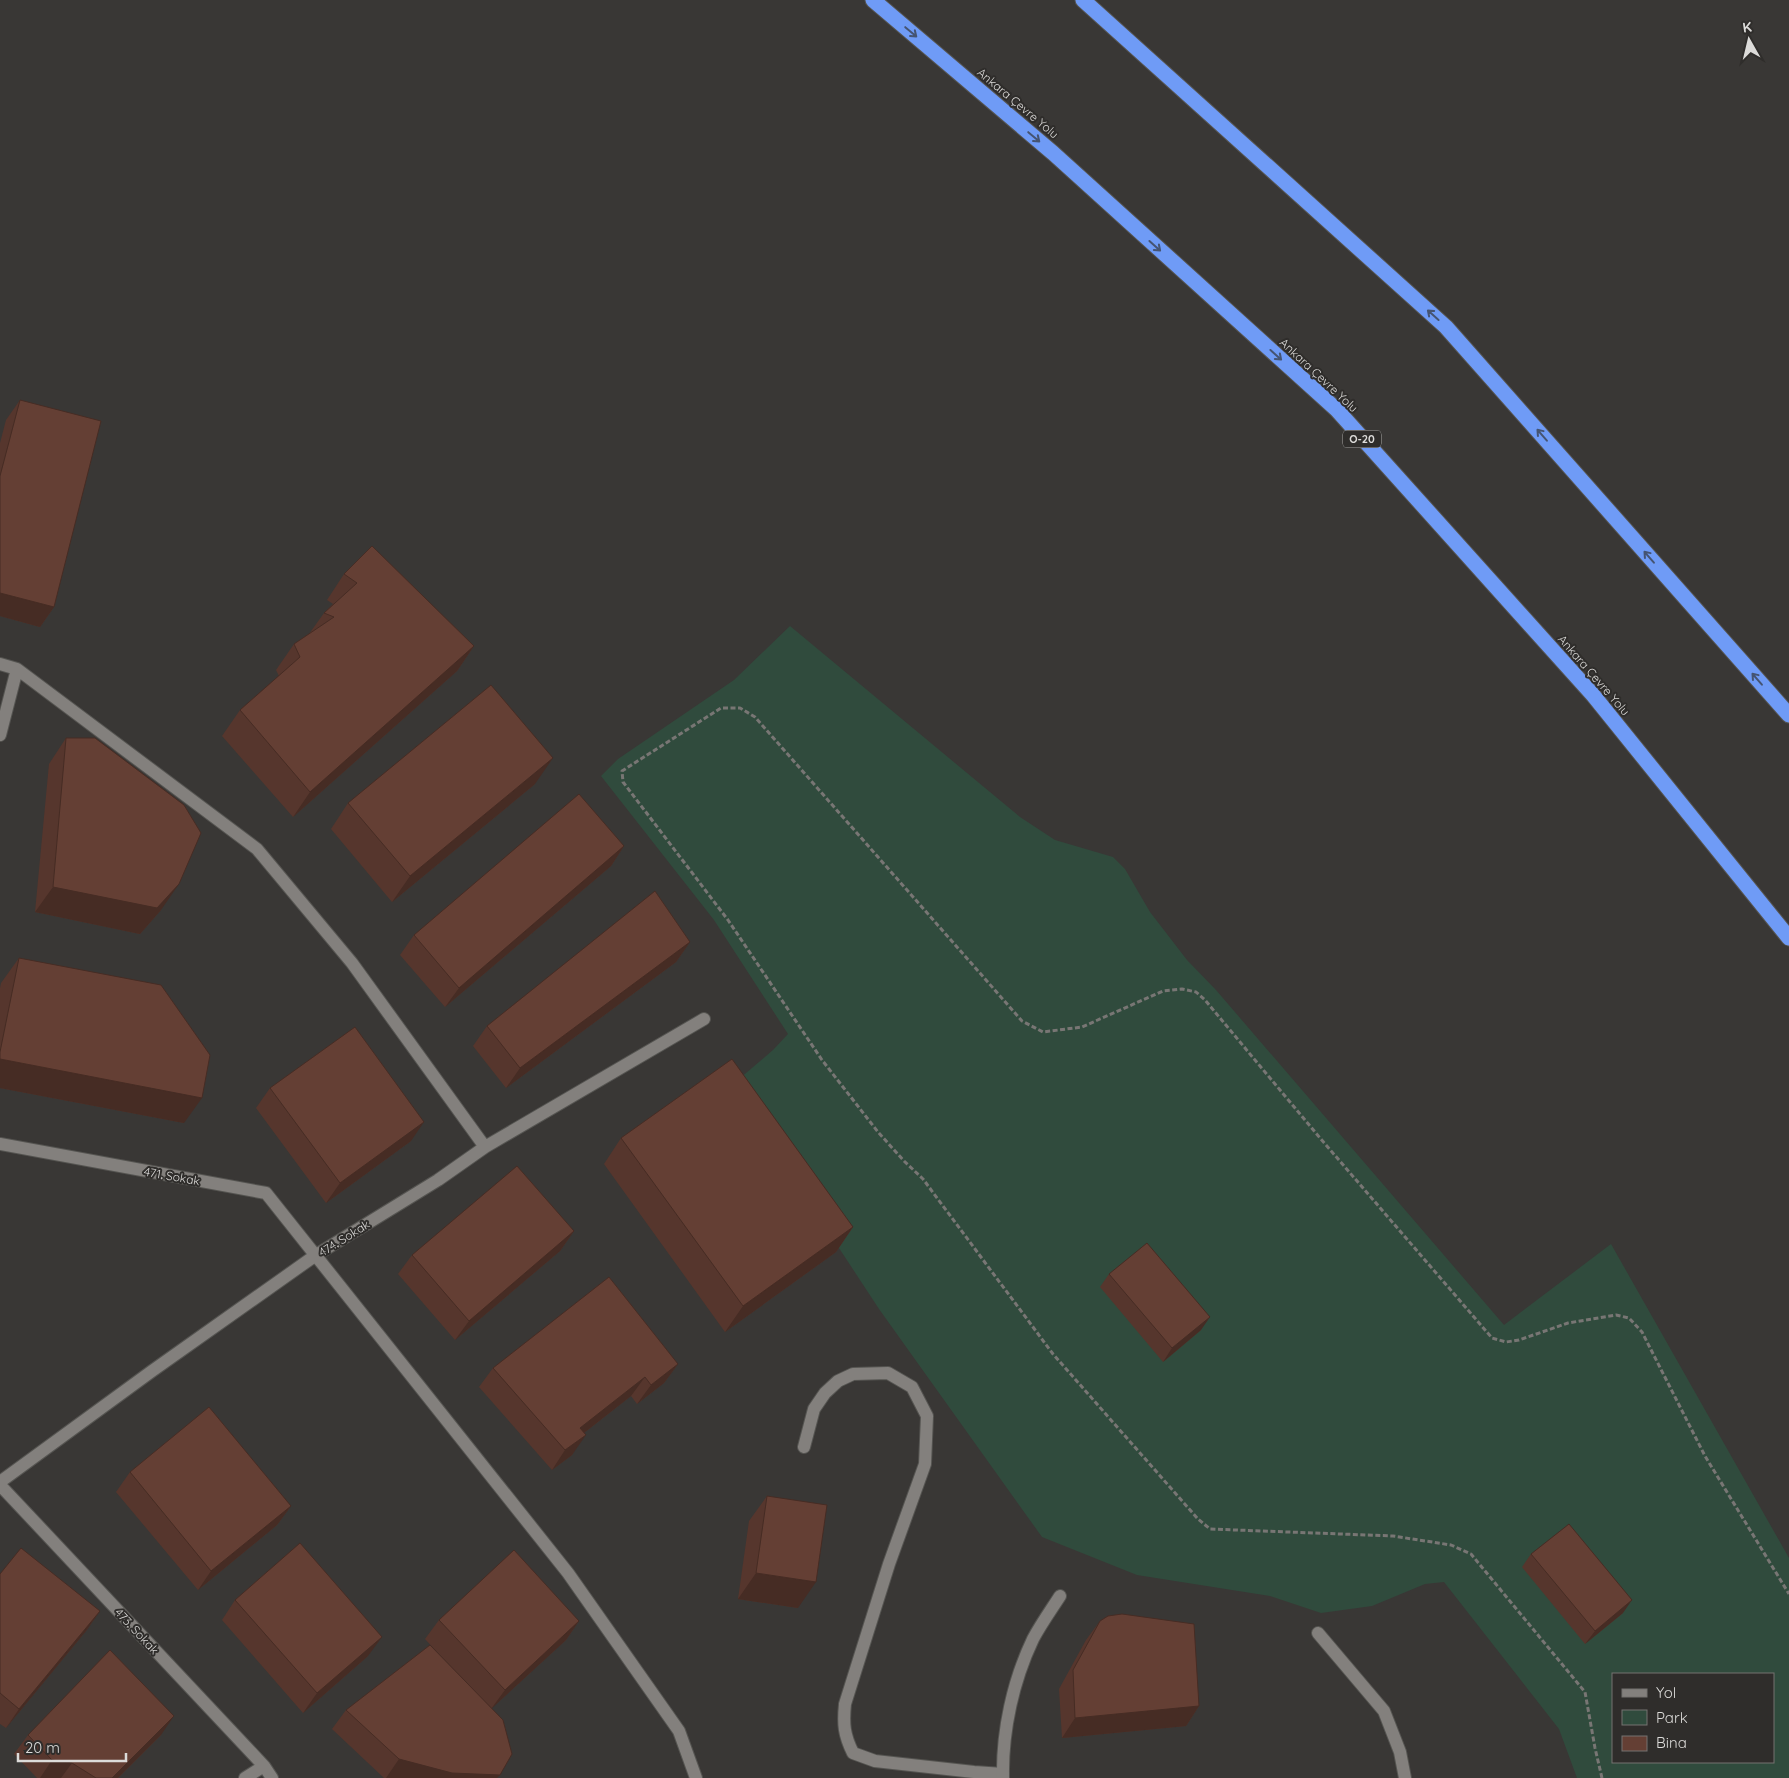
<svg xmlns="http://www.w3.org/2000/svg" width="1789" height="1778" viewBox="0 0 1789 1778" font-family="Quicksand,sans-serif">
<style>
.green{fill:#304b3d;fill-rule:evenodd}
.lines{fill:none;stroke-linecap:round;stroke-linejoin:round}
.lane-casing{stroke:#555451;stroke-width:14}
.street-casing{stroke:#555451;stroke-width:14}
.highway-casing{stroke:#555451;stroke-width:17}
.path{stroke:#787674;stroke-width:3;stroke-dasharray:5 2.5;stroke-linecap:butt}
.lane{stroke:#83807d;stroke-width:12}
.street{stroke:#83807d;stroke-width:12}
.highway{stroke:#6f9bf6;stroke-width:15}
.wall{fill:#56362d}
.shaded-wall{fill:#462c24}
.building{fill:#643f34;stroke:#462c24}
.oneway{stroke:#455472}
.labels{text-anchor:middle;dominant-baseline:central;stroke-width:4;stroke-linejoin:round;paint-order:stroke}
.shield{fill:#2f2d2b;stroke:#a8a7a5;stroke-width:1}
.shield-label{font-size:11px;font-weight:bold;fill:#dcdbd9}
.street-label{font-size:12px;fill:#dcdbd9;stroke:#2f2d2b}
</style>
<rect width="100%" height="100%" fill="#393735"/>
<path class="green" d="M790,626L1020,817L1055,840L1113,857L1125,869L1150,912L1187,960L1216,990L1504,1325L1611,1244L1789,1558V1778H1577L1559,1729L1444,1582L1425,1584L1372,1606L1321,1613L1270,1596L1137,1575L1042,1537L879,1309L732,1085L773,1050L788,1034L714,920L601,776L618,759L734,680ZM1613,1674H1773V1762H1613Z"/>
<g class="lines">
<g class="lane-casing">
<path id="lane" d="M804,1447L814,1409L825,1393L838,1381L853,1374L888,1373L912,1387L927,1416L925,1464L889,1564L845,1704C843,1724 844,1735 853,1753L875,1761L974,1772L1003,1774"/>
</g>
<g class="street-casing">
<path id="street" d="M0,664L17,669L257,849L352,963L485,1147
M0,735L17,669
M0,1144L266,1193L568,1573L679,1731L696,1778
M0,1482L152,1371L316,1255L438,1180L485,1147L704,1019
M0,1485L264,1766L272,1778
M1318,1633L1384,1711L1400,1752L1405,1778
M245,1778L264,1766
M1003,1778C1002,1731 1013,1681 1033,1639C1041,1624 1051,1610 1060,1596"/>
</g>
<g class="highway-casing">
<path id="highway" d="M873,0L1053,153L1337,410L1593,695L1789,938
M1083,0L1446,327L1789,715"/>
</g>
<path class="path" d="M1602,1778L1595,1748L1585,1692L1471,1554L1451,1545L1393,1536L1210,1529L1198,1519L1053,1354L923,1179L904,1161L878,1132L822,1060L728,920L623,782L622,771L721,708H740L755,717L1022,1021L1043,1032L1082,1027L1163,991L1182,989L1196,992L1205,1000L1320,1138L1492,1338L1506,1342L1519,1340L1568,1323L1616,1315L1629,1318L1642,1332L1705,1456L1789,1594"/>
<use href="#lane" class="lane"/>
<use href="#street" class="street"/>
<use href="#highway" class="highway"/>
</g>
<path class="wall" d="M20,400L54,607L40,627L0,616V443L6,420Z
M344,574L474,646L457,671L293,817L222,736L240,710L279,676L276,670L294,644L309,634L324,613L333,604L327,600Z
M66,738L161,910L140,934L35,912L49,764Z
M535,784L392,902L331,829L348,803Z
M624,846L611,866L445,1007L400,955L414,935Z
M690,942L676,962L506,1088L473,1046L487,1026Z
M19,958L184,1123L0,1088V988L1,983Z
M270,1088L411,1141L326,1203L256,1108Z
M621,1138L853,1227L836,1252L725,1332L604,1164Z
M574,1231L560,1251L455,1340L398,1274L412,1255Z
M1109,1274L1201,1330L1163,1362L1100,1287Z
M678,1364L664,1383L637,1404L631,1396L584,1433L572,1455L552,1470L479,1387L493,1368Z
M130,1472L291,1506L277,1525L198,1590L116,1492Z
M767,1496L798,1608L738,1599L749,1521Z
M1531,1554L1623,1613L1585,1644L1522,1567Z
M0,1574L100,1611L86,1631L6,1728L0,1724Z
M235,1600L368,1656L303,1713L222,1620Z
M439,1620L579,1621L566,1640L492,1708L497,1778H384L332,1729L346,1710L450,1666L425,1639Z
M1100,1621L1199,1706L1186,1726L1062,1738L1059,1689L1086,1640Z
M28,1735H161L118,1778H37L14,1754Z"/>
<path class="shaded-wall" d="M0,593L54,607L40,627L0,616Z
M474,646L457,671L293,817L310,792Z
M553,758L535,784L392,902L410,876Z
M624,846L611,866L445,1007L459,988Z
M179,884L161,910L140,934L35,912L53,887Z
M690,942L676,962L506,1088L520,1068Z
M0,1059L202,1098L184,1123L0,1088Z
M424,1122L411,1141L326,1203L340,1183Z
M853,1227L836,1252L725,1332L743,1306Z
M574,1231L560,1251L455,1340L469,1321Z
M1210,1317L1201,1330L1163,1362L1172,1348Z
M678,1364L664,1383L637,1404L651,1385Z
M645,1377L631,1396L566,1447L580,1428Z
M586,1435L572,1455L552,1470L565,1450Z
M291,1506L277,1525L198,1590L211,1571Z
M756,1573L816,1582L798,1608L738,1599Z
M1632,1600L1623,1613L1585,1644L1595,1631Z
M100,1611L86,1631L6,1728L19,1709Z
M579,1621L566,1640L491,1709L505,1690Z
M382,1637L368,1656L303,1713L317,1693Z
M1199,1706L1186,1726L1062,1738L1075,1718Z
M174,1716L161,1735L118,1778H112Z
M399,1759L500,1775L497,1778H386Z
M52,1760L72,1763L61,1778H40Z"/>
<path class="building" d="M20,400L101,421L54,607L0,593V476Z
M372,546L474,646L310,792L240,710L300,657L294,644L334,617L324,613L357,583L344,574Z
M491,685L553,758L410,876L348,803Z
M66,738H95L184,805L201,833L179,884L157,908L53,887Z
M579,794L624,846L459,988L414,935Z
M655,891L690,942L520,1068L487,1026Z
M19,958L161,985L210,1055L202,1098L0,1059V1052Z
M355,1027L424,1122L340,1183L270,1088Z
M732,1059L853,1227L743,1306L621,1138Z
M517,1166L574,1231L469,1321L412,1255Z
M1147,1243L1210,1317L1172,1348L1109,1274Z
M609,1277L678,1364L651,1385L645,1377L580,1428L586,1435L565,1450L493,1368Z
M209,1407L291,1506L211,1571L130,1472Z
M767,1496L827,1505L816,1582L756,1573Z
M1569,1524L1632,1600L1595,1631L1531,1554Z
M300,1543L382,1637L317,1693L235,1600Z
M21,1548L100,1611L19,1709L0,1693V1574Z
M514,1550L579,1621L505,1690L439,1620Z
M1122,1614L1194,1624L1199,1706L1075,1718L1073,1670L1100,1621L1108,1616Z
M430,1645L503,1720L512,1754L500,1775L452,1773L399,1759L346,1710Z
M110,1650L174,1716L112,1778H96L72,1763L52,1760L28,1735Z"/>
<defs><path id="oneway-shaft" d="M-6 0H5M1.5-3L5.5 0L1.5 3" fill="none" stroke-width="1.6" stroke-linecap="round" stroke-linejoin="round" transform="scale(1.25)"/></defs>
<g class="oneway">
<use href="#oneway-shaft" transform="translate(911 32) rotate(40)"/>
<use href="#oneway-shaft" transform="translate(1034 137) rotate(40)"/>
<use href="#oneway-shaft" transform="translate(1155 246) rotate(42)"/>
<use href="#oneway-shaft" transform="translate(1433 315) rotate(-138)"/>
<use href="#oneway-shaft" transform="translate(1276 355) rotate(42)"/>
<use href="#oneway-shaft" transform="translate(1542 435) rotate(-131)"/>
<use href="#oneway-shaft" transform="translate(1649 557) rotate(-131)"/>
<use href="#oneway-shaft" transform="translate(1757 679) rotate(-131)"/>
</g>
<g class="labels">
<rect class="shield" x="1343" y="430.5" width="38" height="17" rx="4"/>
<g class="shield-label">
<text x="1362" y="439">O-20</text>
</g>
<g class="street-label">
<text transform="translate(1018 103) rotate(40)">Ankara Çevre Yolu</text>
<text transform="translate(1319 375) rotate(43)">Ankara Çevre Yolu</text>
<text transform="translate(1594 675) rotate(49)">Ankara Çevre Yolu</text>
<text transform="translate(172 1176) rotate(10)">471. Sokak</text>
<text transform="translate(344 1238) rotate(-32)">474. Sokak</text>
<text transform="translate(137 1631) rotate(47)">473. Sokak</text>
</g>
</g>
<rect x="1612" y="1673" width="162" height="90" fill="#2f2d2b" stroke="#747371"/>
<rect x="1622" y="1689" width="25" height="8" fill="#83807d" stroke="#747371"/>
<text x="1656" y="1698" font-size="15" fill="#dcdbd9">Yol</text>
<rect x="1622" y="1710" width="25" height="15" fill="#304b3d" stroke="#747371"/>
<text x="1656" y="1723" font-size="15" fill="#dcdbd9">Park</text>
<rect x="1622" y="1736" width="25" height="15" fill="#643f34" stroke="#747371"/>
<text x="1656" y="1748" font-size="15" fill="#dcdbd9">Bina</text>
<g transform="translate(1749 40) rotate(352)" stroke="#2f2d2b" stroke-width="4" paint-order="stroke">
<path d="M0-4L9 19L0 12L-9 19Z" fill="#dcdbd9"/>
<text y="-8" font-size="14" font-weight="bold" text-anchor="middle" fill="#dcdbd9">K</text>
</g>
<path d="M18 1753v8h108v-8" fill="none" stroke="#dcdbd9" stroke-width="2.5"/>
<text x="25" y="1753" font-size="15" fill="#dcdbd9" stroke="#2f2d2b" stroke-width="4" paint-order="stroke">20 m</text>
</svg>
